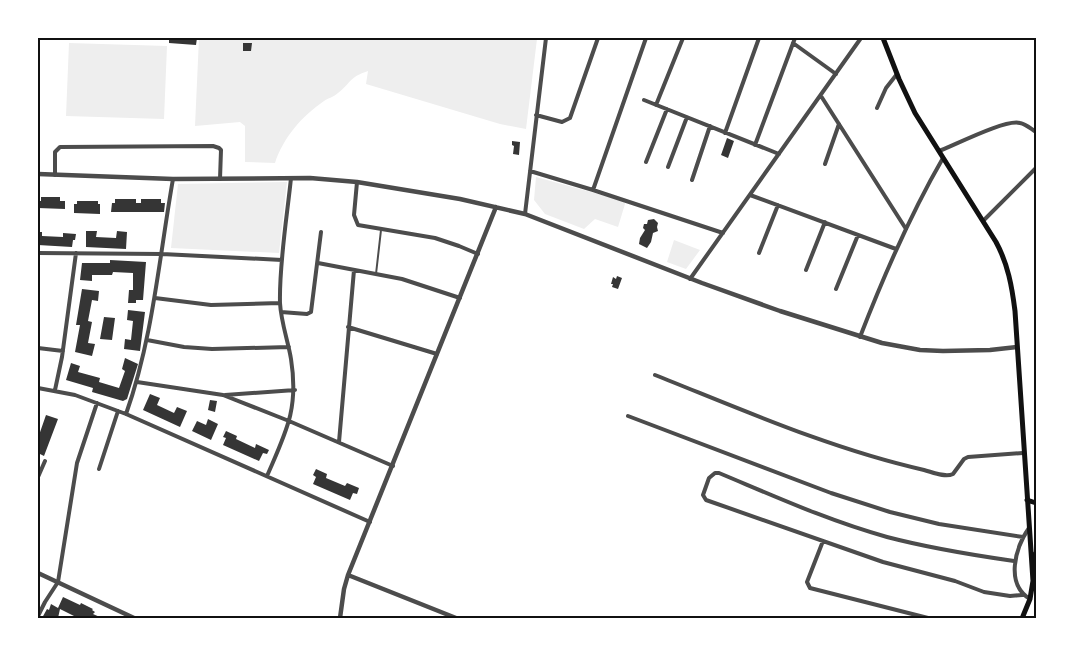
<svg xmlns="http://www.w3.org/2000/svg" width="1074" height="656" viewBox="0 0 1074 656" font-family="Cabin,sans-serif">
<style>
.green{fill:#eee}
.building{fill:#353535}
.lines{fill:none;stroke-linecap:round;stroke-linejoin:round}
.service{stroke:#4c4c4c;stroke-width:2}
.minor{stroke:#4c4c4c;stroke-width:4}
.tertiary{stroke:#4c4c4c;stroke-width:4.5}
.secondary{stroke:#111;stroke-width:5}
.neatline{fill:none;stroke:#111;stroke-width:2}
</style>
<rect width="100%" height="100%" fill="#fff"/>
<path class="green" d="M199,38H531L537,39L526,129L500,124L366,84L368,71C349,77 351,83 338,93C334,97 328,98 324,101C302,116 283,138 275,163L245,162V126L240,122L195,126Z
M69,43L167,46L164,119L66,116Z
M536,177L624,201L625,204L618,227L595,219L584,229L545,214L534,200Z
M287,182L279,253L171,248L178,184Z
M674,240L700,250L686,269L667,262Z"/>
<path class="building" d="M164,38H197L196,45L169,43V40H164Z
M243,43H252L251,51H243Z
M727,138L734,141L728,158L721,155Z
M512,141L520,142L519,155L513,154L514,146L512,145Z
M41,197H60V201H65V209L38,208V201H41Z
M115,199H136V203H141V199H161V203H165L164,212H111L112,203H115Z
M77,201H98V204H100V214L74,213V204H77Z
M654,219L658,223L657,227L658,231L653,233L651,242L647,248L639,244L640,238L645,230L643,228L644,224H647L648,220Z
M86,231H97L96,237L116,238L117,231L127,232L126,249L86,247Z
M38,232H42V236L63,237V233L76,234L75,240H73L72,247L38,245Z
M110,260L146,262L143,300H136V303H128L129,290H133V273L113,272L112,275H92V281L80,280L82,263H110Z
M617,276L622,278L618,289L612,287L613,284H611L613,277L616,279Z
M82,289L99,291L98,301L92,300L88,321L92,322L88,343L95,344L92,356L75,352L80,325H76Z
M128,310L145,312L140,351L124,349L125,339L131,340L133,321L127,320Z
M104,317L115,318L112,340L100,339Z
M125,358L138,364L127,399L123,401L92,392L93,388L66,380L71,363L80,366L78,372L100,378L99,382L119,388L125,371L122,369Z
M150,394L160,398L157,405L174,413L177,407L187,411L180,427L143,410Z
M210,400L217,401L215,412L208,410Z
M46,415L58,419L44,456L38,453V438Z
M208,419L218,424L211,440L192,431L197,421L206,425Z
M226,431L237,436L236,439L255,448L256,444L269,450L267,454L263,453L259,461L223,445L226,438L223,437Z
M316,469L327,474L326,478L345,486L347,483L359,488L357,494L353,493L350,500L313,484L316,477L313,475Z
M63,597L80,605L81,603L93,609L92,610L95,612L93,614L102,618H76L74,617V616L60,609L58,618H42L47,609L49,610L51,604L58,608Z"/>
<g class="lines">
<path class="service" d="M376,274L381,230"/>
<path class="minor" d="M793,43L836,74
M821,96L906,229
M644,100L779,154
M656,105L683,38
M877,108L886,88L897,74
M536,115L562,122L570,118L598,38
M725,133L759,38
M755,145L795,38
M939,151C955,145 1005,119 1020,123C1026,124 1031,129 1036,132
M646,162L667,109
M825,164L839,124
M668,167L687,117
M530,171L593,190L723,233
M55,175V152L60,147L213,146L219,148L221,150L220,179
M692,180L710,126
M357,182L354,215L358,225L435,238L459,246L478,254
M593,190L646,38
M750,195L896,249
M525,214L546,38
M983,221L1036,168
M38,253L162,254L282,260
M759,253L778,205
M318,263L402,279L460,298
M806,270L825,222
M690,279L861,38
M836,289L858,235
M155,298L211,305L280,303
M281,312L307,314L311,312L321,232
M348,327L437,354
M860,337C884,275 910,215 943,158
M147,340L184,347L212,349L289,347
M38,348L63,351
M655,375C743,410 831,449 924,470C932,472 945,478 953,474L964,459L968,457L1023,453
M137,382L223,395L289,421L393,466
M38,388L75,395L126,414L370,522
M55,390L62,357L76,253
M225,395L295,390
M126,414C153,338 159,258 173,179
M628,416L831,493L890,512L939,524L1023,537
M339,442L354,270
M99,469L118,411
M267,476C286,432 299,409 291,359C288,341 281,322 280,303C279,264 287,217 291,178
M38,477L45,461
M1029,528C1015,548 1005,584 1030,599
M823,541L807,582L810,588L928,618
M1014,561C972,555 929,548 887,537C829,521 774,496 719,473H715L709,478L703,495L706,500L883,562L955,581L984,592L1010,596L1022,595
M38,616L45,602L58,582L77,463L97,403"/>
<path class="tertiary" d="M38,174L173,179L310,178L357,182L460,199L525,214L702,283L780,311L882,343L920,350L943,351L990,350L1017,347
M38,573L134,618
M348,575L456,618
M340,618L344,589L348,575L496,207"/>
<path class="secondary" d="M883,38L899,79L915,113L996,242C1008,264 1012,287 1015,311L1033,581L1030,599L1023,616
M1027,500L1036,503
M1035,568L1036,553"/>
</g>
<rect width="1074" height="656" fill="none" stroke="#ffffff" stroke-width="78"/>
<rect x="39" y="39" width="996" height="578" class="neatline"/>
</svg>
